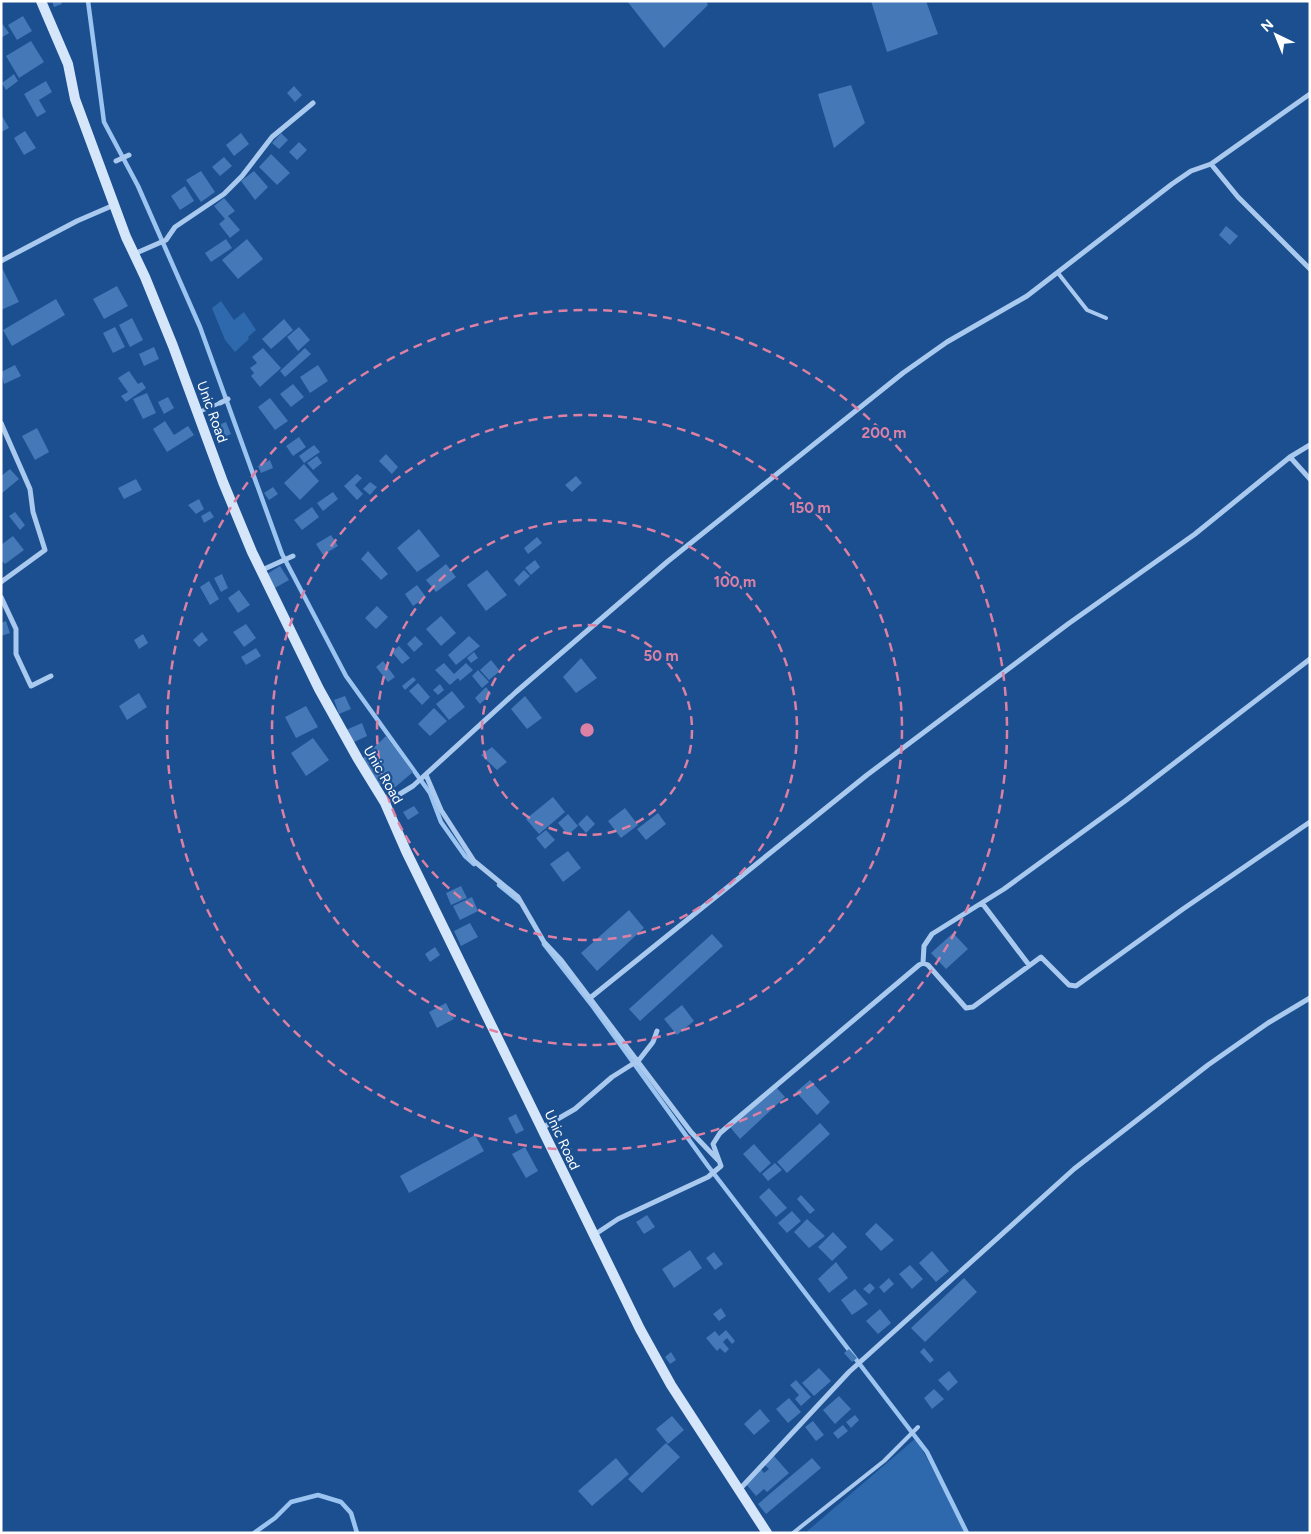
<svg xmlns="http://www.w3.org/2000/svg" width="1311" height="1534" viewBox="0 0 1311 1534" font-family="Figtree,sans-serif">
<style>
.green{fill:#2e69ad}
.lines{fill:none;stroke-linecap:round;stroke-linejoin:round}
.stream{stroke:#9cc4f0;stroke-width:4.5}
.building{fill:#4478b7}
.service{stroke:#a9c9ee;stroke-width:4}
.minor{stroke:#a9c9ee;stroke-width:5}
.secondary{stroke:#d6e6fa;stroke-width:10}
.ring{fill:none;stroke:#dd80a5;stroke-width:2.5;stroke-dasharray:9 6}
.labels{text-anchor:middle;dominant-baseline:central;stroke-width:4.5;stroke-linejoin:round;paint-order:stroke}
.street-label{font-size:14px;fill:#fff;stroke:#1b4f8f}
.centre{fill:#dd80a5;stroke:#1b4f8f;stroke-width:2.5}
.ring-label{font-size:15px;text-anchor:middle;font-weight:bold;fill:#dd80a5;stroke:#1b4f8f;stroke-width:4.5;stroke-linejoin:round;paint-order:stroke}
</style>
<rect width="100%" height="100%" fill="#1b4f8f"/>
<path class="green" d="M221,301L234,320L244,312L256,330L248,337L249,339L235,352L225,340L212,308Z
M916,1438L967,1533H805Z"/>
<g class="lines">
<path class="stream" d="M88,1L104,122L138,186L200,327L282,554L346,676L430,793L441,822L465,856L474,864
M499,885L520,902
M544,944L591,1004L708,1166L927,1452L967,1533
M254,1533L275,1518L291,1502L318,1495L341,1502L351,1513L357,1533"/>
</g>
<path class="building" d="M52,1H61L62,4L54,7Z
M627,1H706L708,5L664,48Z
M871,1H926L938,34L887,52Z
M23,16L32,31L17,40L8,25Z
M1,22L9,33L1,38Z
M31,41L44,62L19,78L6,56Z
M14,74L18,81L6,90L2,83Z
M46,81L52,92L39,100L46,112L37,117L24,94Z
M851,85L865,123L834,148L818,94Z
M294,86L302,95L295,102L287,93Z
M1,114L9,128L1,132Z
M25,131L36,148L24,155L14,138Z
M241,133L249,144L234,156L226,145Z
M281,133L288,140L279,149L272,143Z
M299,142L307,150L297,160L289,152Z
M271,154L290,173L277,185L259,167Z
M224,157L232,166L220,176L212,167Z
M201,171L215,192L201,202L186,180Z
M254,171L268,187L255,200L241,181Z
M185,186L194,201L180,210L171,196Z
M224,198L235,211L228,216L240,230L230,238L219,224L225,219L214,206Z
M1226,226L1238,236L1230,245L1219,235Z
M226,239L232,248L211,262L205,253Z
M247,239L263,259L238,279L222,260Z
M1,266L19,302L1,310Z
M117,286L128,306L104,319L93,299Z
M56,299L65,315L12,346L3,330Z
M132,318L143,340L130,347L119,325Z
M284,319L293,330L271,349L262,339Z
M115,327L125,347L113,353L103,333Z
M299,327L310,340L298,351L287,337Z
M154,347L159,359L144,366L139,354Z
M263,348L281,368L260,387L251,376L254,373L250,368L257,363L252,357Z
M305,348L311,354L285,377L280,371Z
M15,365L21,376L4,384L1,372Z
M318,365L328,381L310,393L300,377Z
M129,371L138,384L142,382L146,388L126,402L121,396L128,392L118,378Z
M293,384L304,397L291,407L280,394Z
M147,393L156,413L143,419L133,399Z
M168,397L174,408L164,414L158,402Z
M270,398L288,421L275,430L258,407Z
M165,421L174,435L188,426L194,435L167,452L153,429Z
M226,422L231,434L216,440L211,428Z
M37,428L49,452L35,460L22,436Z
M299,437L306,447L293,456L286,446Z
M314,445L320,452L304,463L299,456Z
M386,454L398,467L392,474L379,461Z
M317,456L322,463L313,470L307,463Z
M270,460L273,468L261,473L258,466Z
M304,464L319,481L300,500L284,483Z
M10,469L19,479L1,494V476Z
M357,474L362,478L355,485L363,494L357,500L344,486Z
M576,476L582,483L572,492L565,485Z
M136,479L142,490L124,499L118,488Z
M370,482L377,487L370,495L363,489Z
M273,487L278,494L269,500L264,493Z
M333,492L338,499L323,511L317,503Z
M199,499L204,509L196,514L188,505Z
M312,507L319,517L302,530L294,520Z
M210,511L214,517L204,523L201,516Z
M15,512L25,525L20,530L9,516Z
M419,529L440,556L417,572L397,548Z
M331,535L338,546L323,555L316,544Z
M13,536L24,550L5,564L1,560V545Z
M537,537L542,543L528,554L524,548Z
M368,551L388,574L381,580L361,559Z
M535,560L540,567L531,575L525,568Z
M446,564L456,577L436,592L426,580Z
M280,566L289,580L275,588L267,574Z
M487,570L507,595L486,611L467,585Z
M524,570L530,576L519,586L514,580Z
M222,574L228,588L221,592L214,578Z
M209,581L219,599L210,605L200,587Z
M417,585L426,597L413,606L405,594Z
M239,590L250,605L238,613L228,598Z
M377,606L388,617L376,629L365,618Z
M441,616L456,633L441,646L426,629Z
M6,621L10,633L1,636V623Z
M246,624L256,638L244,647L233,632Z
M202,632L208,640L199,647L193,640Z
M143,634L148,643L139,649L134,640Z
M415,636L423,644L414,652L407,644Z
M469,636L480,646L456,665L448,655Z
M399,646L410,658L402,664L392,652Z
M256,648L261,656L246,665L241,657Z
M474,652L478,658L471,663L467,658Z
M581,658L597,678L576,693L563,677Z
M491,660L500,671L489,680L480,670Z
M383,661L395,677L388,682L376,667Z
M444,663L454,674L466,663L473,670L460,681L458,678L450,685L435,670Z
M478,670L489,682L482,688L472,676Z
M413,677L416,680L405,690L402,686Z
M418,683L430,697L422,705L409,691Z
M440,684L444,690L438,695L433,690Z
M486,687L491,694L480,704L475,698Z
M452,691L465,707L449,720L436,704Z
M139,693L147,707L127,720L119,706Z
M345,696L351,709L339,714L334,700Z
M525,696L542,718L527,729L511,709Z
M306,706L318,727L296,738L285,717Z
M434,708L447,721L430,736L418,724Z
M362,723L367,736L352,743L346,730Z
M386,736L413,772L393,789L379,784L362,759Z
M313,738L329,760L306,776L291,753Z
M492,747L507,762L497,770L481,755Z
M553,797L565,812L539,834L526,819Z
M414,806L419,813L408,820L403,812Z
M625,808L638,825L621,838L608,821Z
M658,813L666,824L646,840L637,829Z
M568,814L578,826L568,835L558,823Z
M587,815L595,824L586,833L578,824Z
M546,830L555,840L545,849L536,838Z
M568,851L581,868L563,882L550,864Z
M461,886L467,898L451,905L446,893Z
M472,897L478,911L460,920L453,906Z
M629,910L644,928L597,971L581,953Z
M470,923L478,937L461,946L454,931Z
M953,933L968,949L946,969L931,953Z
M712,934L723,946L640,1021L629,1009Z
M435,947L440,955L430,962L425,954Z
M446,1003L454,1019L437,1028L429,1012Z
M682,1005L694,1021L677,1035L664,1019Z
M810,1080L830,1102L817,1115L796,1092Z
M775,1086L785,1097L740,1139L730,1127Z
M516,1114L524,1130L516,1134L508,1118Z
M820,1123L830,1134L787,1173L777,1162Z
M475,1135L484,1151L409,1193L400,1176Z
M754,1144L771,1163L760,1173L743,1154Z
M525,1147L538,1171L526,1178L512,1154Z
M775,1163L782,1170L768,1181L762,1174Z
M769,1188L787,1208L776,1217L759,1197Z
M801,1195L815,1210L810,1214L797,1199Z
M792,1211L801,1221L787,1233L778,1223Z
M647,1215L655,1227L644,1234L636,1222Z
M807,1219L825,1236L809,1248L794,1232Z
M876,1223L894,1240L881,1251L865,1234Z
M833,1232L847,1247L832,1261L818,1247Z
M690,1250L702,1268L674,1288L662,1269Z
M932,1251L949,1271L936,1282L919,1263Z
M714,1252L723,1264L715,1270L706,1258Z
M836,1262L848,1278L829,1293L818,1279Z
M910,1265L923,1279L912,1289L899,1274Z
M889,1278L894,1284L884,1293L879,1287Z
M964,1278L977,1292L925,1342L911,1328Z
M870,1283L875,1288L869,1294L863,1289Z
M855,1289L868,1304L852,1315L841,1300Z
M721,1308L726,1316L719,1321L713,1314Z
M880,1309L891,1323L878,1334L866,1321Z
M726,1330L735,1341L732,1344L727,1338L723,1342L729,1349L725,1353L720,1348L717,1351L706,1338L715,1331L719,1336Z
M924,1348L934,1360L930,1363L920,1352Z
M849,1349L857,1358L852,1362L844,1353Z
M671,1352L676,1360L670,1364L665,1357Z
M819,1368L831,1381L814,1396L802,1383Z
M949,1371L958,1382L948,1391L938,1380Z
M796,1380L811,1397L801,1406L795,1399L799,1395L790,1385Z
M934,1389L944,1399L932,1409L924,1398Z
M839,1396L851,1409L835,1424L823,1410Z
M789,1398L801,1412L788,1423L776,1409Z
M760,1409L770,1421L754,1435L744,1424Z
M855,1415L859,1420L851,1428L846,1422Z
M672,1416L684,1430L668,1444L656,1429Z
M813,1421L824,1435L816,1441L805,1427Z
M843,1425L848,1431L838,1439L833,1433Z
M666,1443L680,1457L642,1493L628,1479Z
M774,1456L789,1473L767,1492L764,1489L756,1496L745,1483L761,1469L764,1473L769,1469L764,1464Z
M616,1458L629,1474L592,1506L578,1491Z
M812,1458L821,1468L766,1514L758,1504Z"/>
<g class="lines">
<path class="service" d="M1058,273L1087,310L1106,318
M199,412L220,403
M793,1533L884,1461L918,1427"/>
<path class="minor" d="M116,161L129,155
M1211,164L1238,197L1310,269
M134,254L166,240L175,227L224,194L242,176L272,137L313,103
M1,261L77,221L114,205
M220,403L228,399
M1,423L30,489L33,512L45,550L1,582
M1290,457L1310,479
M262,570L293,556
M1,597L16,629V654L31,686L51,676
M426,775L441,810L474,861L518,897L544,942L561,960L691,1132L718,1160
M385,803L413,786L516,692L667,562L903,373L947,342L1027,296L1172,184L1191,171L1211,164L1310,94
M982,903L1029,965
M923,963L924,946L932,934L1004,889L1125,801L1310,659
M590,998L867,775L1068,624L1195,534L1290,457L1310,445
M542,1128L575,1109L612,1077L639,1060L653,1042L657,1031
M594,1235L618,1219L708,1177L721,1166L713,1144L720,1133L919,965L923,963L928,965L966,1008L973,1007L1041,957L1069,985L1076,986L1183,909L1310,822
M739,1490L849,1372L1074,1169L1208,1065L1268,1023L1310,998"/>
<path class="secondary" d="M41,1L68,64L75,99L126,237L145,277L173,346L223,482L252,552L319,689L358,759L385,803L406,851L640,1329L671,1385L767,1533"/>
</g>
<g class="ring">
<circle cx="587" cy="730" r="105"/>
<circle cx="587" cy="730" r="210"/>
<circle cx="587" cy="730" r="315"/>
<circle cx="587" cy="730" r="420"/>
</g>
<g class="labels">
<g class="street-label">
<text transform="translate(212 412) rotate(70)">Unic Road</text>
<text transform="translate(383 775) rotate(60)">Unic Road</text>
<text transform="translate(562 1140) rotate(65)">Unic Road</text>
</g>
</g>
<circle cx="587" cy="730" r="8" class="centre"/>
<g class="ring-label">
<text x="884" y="438">200 m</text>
<text x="810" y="513">150 m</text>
<text x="735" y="587">100 m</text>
<text x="661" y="661">50 m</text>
</g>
<rect width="1311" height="1534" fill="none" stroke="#ffffff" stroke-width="5"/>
<g transform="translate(1276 35) rotate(317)" stroke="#1b4f8f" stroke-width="4" paint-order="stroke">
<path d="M0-4L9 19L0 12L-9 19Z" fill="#ffffff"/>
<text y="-8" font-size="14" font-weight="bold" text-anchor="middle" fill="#ffffff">N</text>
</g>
</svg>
